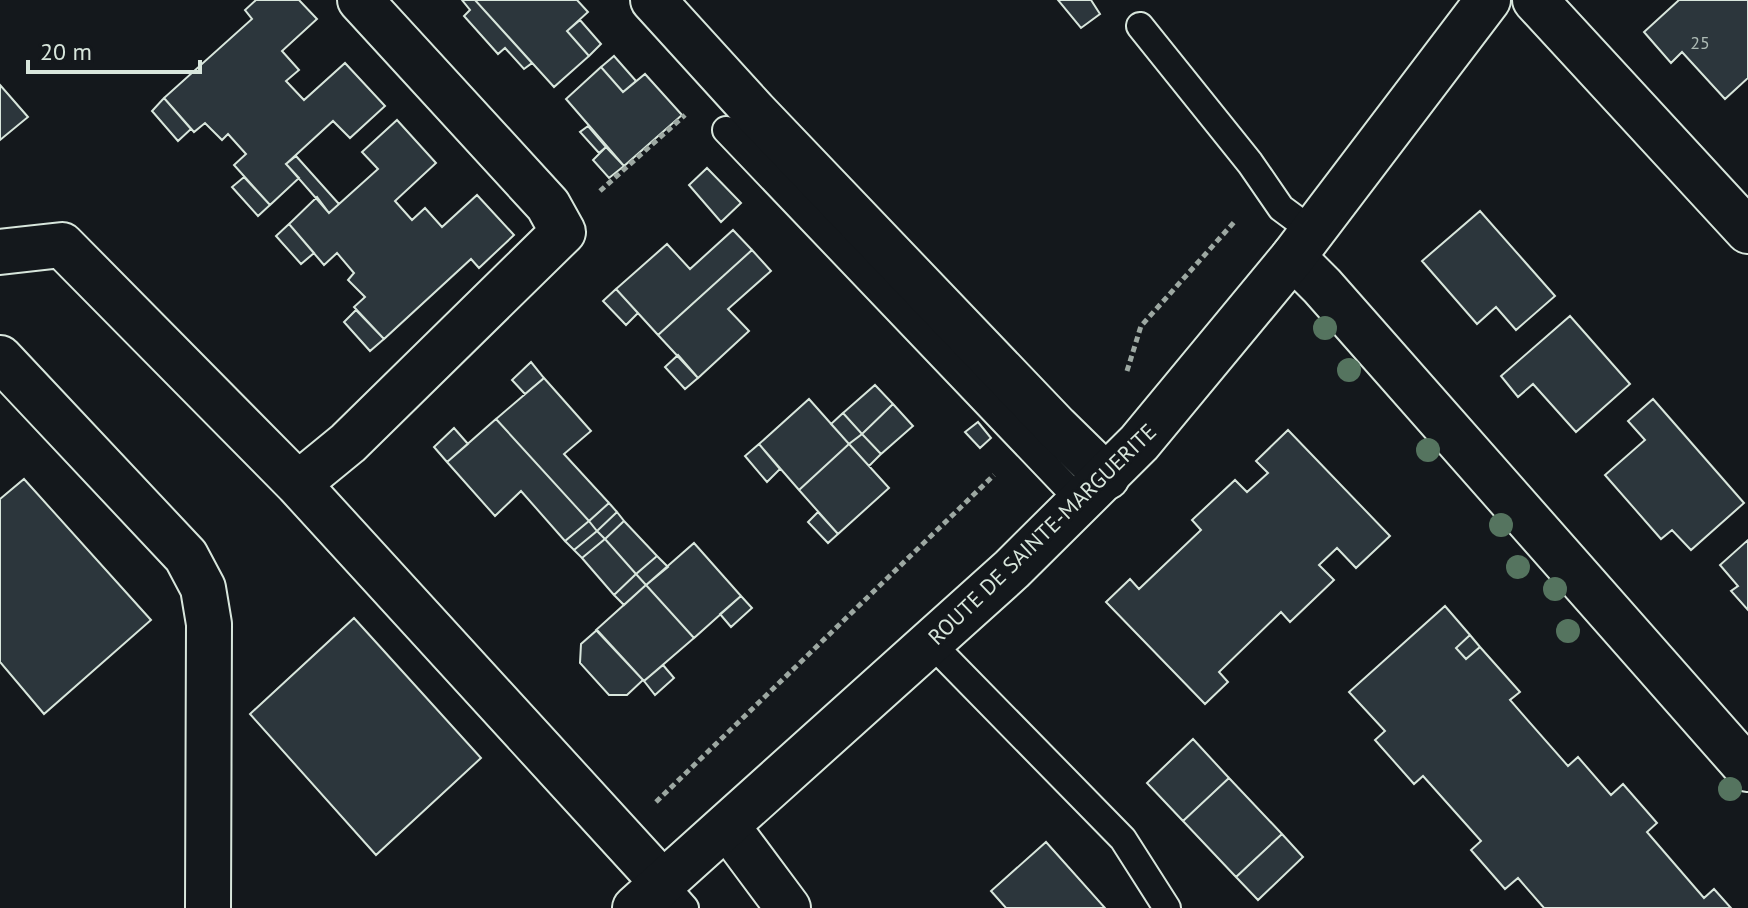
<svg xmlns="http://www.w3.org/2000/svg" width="1748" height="908" viewBox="0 0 1748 908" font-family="'PT Sans',sans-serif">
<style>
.building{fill:#2c363c;stroke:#d8e6dc;stroke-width:2}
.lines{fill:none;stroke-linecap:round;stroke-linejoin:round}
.lane-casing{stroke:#d8e6dc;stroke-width:30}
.street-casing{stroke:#d8e6dc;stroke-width:48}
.secondary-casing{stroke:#d8e6dc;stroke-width:48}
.path{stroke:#9da8a2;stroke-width:5;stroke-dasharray:6 4;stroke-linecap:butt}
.lane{stroke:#14181c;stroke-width:26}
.street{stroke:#14181c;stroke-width:44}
.secondary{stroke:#14181c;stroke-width:44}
.tree{fill:#55745f}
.labels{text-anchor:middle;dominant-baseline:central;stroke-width:6;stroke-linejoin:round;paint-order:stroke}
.number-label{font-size:18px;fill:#adbab4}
.street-label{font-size:22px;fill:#d8e6dc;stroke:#14181c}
</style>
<rect width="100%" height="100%" fill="#14181c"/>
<path class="building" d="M256,0H299L317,19L282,51L299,70L286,81L304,100L345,63L385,106L350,138L333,121L286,164L299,178L270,205L234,165L246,154L228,134L222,140L205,123L194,132L164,98L252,19L245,10Z
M462,0H475L532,63L524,69L505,48L498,54L464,16L470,10Z
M475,0H577L588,12L567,31L589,56L554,87Z
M1058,0H1091L1100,14L1081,28Z
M1679,0H1748V78L1725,99L1682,52L1671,63L1644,32Z
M580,20L601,44L589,56L567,31Z
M614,56L636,81L623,92L601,67Z
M601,67L623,92L645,74L682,115L624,166L566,99Z
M0,85L28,117L0,140Z
M164,98L191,129L178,141L152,111Z
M397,120L436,163L395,201L412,220L425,208L442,227L477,195L514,235L479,268L471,259L384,339L354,307L365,297L348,280L354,273L337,253L324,265L289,224L317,197L329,213L378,169L362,152Z
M588,126L606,147L599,153L580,132Z
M606,147L624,166L609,178L593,160Z
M296,156L339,204L329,213L286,164Z
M707,168L741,203L721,222L689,185Z
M244,177L270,205L258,216L232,187Z
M1480,211L1555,296L1516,330L1496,307L1477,324L1422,261Z
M289,224L314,253L301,264L276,236Z
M733,230L752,250L658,335L616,289L667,244L690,269Z
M752,250L771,271L728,309L749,331L698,378L658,335Z
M616,289L638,313L626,325L603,301Z
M356,310L384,339L370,351L344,322Z
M1570,316L1630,384L1576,432L1533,384L1518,397L1501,376Z
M678,355L698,378L685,389L665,367Z
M531,362L544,378L525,394L512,380Z
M544,378L591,431L564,454L609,503L589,521L496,419Z
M875,385L893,404L862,434L843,413Z
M809,399L849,444L799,490L759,444Z
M1653,399L1744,503L1691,550L1672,530L1661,539L1605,475L1645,440L1628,421Z
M893,404L913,426L881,454L862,434Z
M843,413L862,434L849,444L831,424Z
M496,419L589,521L565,541L521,491L495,516L447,462Z
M978,422L991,438L980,448L965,432Z
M454,428L468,444L447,462L434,447Z
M1288,430L1390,536L1356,568L1337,548L1319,565L1334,580L1290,622L1281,612L1219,672L1228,682L1205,704L1106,602L1130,579L1139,589L1201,530L1192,520L1235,480L1247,492L1268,473L1256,461Z
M862,434L881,454L869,466L849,444Z
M759,444L780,469L767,482L745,456Z
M849,444L889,488L838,534L799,490Z
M24,479L151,620L44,714L0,662V499Z
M609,503L617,512L597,531L589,521Z
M617,512L624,521L605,539L597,531Z
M818,512L838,534L828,543L808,522Z
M589,521L597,531L574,550L565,541Z
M624,521L657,556L636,574L605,539Z
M597,531L605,539L582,558L574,550Z
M605,539L636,574L614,595L582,558Z
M1748,540V610L1731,591L1738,586L1720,565Z
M694,543L741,596L694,638L646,585Z
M657,556L668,567L646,585L636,574Z
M636,574L646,585L624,605L614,595Z
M646,585L694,638L644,681L596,630Z
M741,596L752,608L731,627L720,614Z
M1445,606L1470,635L1456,648L1466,659L1480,647L1520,692L1510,700L1568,766L1578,757L1611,795L1623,784L1657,823L1647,832L1704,898L1714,889L1731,908H1544L1518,878L1505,889L1471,850L1481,841L1423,776L1414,784L1375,740L1385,731L1349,692Z
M354,618L481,758L376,855L250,714Z
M597,630L643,680L627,695H609L580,663L581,644Z
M1470,635L1480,647L1466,659L1456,648Z
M663,665L674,678L655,695L644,681Z
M1193,739L1229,778L1183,821L1147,783Z
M1229,778L1282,834L1236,877L1183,821Z
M1282,834L1303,857L1258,900L1236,877Z
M1046,842L1105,908H1006L991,891Z"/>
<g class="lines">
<g class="lane-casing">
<path id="lane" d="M1140,26L1250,163L1281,208L1312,231
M726,130L1081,502
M931,643L1123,839L1167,908
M663,883L685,908"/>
</g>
<g class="street-casing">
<path id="street" d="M653,0L754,111L1056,427L1107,477
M1535,0L1748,231
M0,252L62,245L298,484L663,883
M1293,257L1322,286L1748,769
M0,358L186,556L203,588L209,624L208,908
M298,484L348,443L563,232L548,205L360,0
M727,826L788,908"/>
</g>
<g class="secondary-casing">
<path id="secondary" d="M635,908L1012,569L1139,443L1293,257L1488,0"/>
</g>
<path class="path" d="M600,191L685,115
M1127,371L1141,326L1236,220
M656,802L994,475"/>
<use href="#lane" class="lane"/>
<use href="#street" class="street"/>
<use href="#secondary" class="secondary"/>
</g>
<g class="tree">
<circle cx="1325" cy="328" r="12"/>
<circle cx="1349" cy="370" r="12"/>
<circle cx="1428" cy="450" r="12"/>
<circle cx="1501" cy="525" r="12"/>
<circle cx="1518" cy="567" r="12"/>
<circle cx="1555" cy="589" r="12"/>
<circle cx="1568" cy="631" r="12"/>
<circle cx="1730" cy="789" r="12"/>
</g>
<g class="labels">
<g class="number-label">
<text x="1700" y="42">25</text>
</g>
<g class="street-label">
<text transform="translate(1042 534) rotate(-44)">ROUTE DE SAINTE-MARGUERITE</text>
</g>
</g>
<path d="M28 60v12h172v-12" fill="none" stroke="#d8e6dc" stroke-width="4"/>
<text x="40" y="60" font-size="24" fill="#d8e6dc" stroke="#14181c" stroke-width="6" paint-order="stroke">20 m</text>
</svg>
